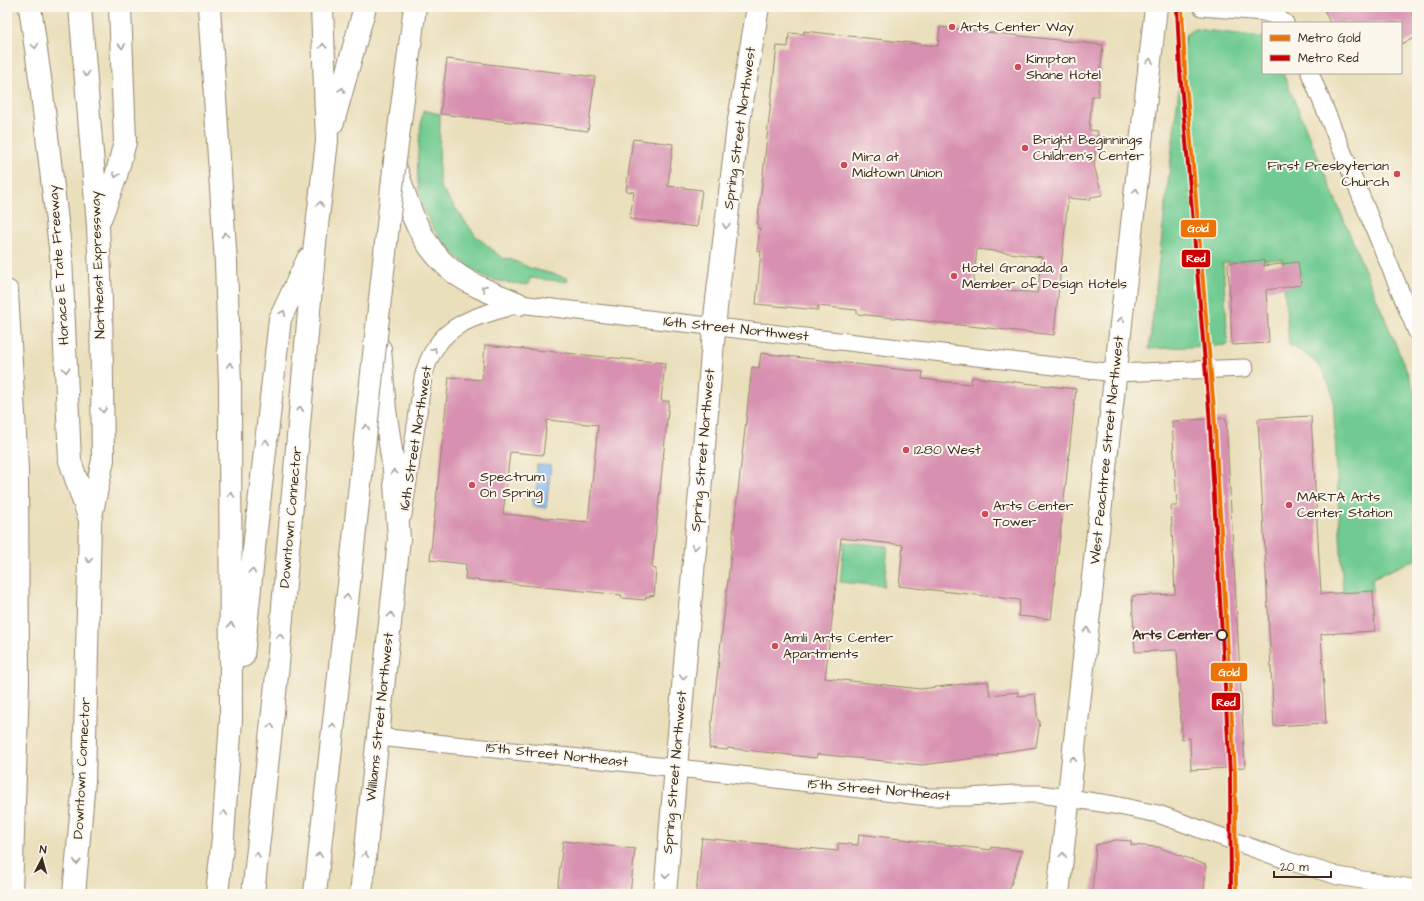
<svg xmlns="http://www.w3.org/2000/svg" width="1424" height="901" viewBox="0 0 1424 901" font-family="'Architects Daughter',sans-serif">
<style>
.green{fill:#6fca91;stroke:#557a58}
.water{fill:#80bbf2;stroke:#5e7288}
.building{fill:#d890b0;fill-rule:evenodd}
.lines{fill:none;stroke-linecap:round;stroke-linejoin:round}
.street-casing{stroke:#92846c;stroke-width:19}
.secondary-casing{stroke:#92846c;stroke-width:24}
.primary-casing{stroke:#92846c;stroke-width:24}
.highway-casing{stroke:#92846c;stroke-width:24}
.street{stroke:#fff;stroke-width:17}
.secondary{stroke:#fff;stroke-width:22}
.primary{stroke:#fff;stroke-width:22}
.highway{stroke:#fff;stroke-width:22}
.highway-bridge-casing{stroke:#92846c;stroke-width:24;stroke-linecap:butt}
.highway-bridge{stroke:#fff;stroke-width:22}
.metro-1-casing{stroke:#fbf7ec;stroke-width:7}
.metro-2-casing{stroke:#fbf7ec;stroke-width:7}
.metro-1{stroke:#ed7306;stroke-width:4}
.metro-2{stroke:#c00;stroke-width:4}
.oneway{stroke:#a79f9a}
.poi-dot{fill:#d1495b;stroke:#fbf7ec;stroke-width:1.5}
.stop-dot{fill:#fbf7ec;stroke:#3b2a1e;stroke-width:2}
.labels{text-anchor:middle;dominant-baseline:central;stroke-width:4;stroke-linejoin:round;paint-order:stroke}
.poi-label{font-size:14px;fill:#3b2a1e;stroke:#fbf7ec;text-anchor:start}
.street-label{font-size:14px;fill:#3b2a1e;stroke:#fbf7ec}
.stop-label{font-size:14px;font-weight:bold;fill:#3b2a1e;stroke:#fbf7ec;text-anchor:end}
.line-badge{stroke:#fbf7ec;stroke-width:1.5}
.badge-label{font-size:11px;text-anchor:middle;font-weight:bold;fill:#fff}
</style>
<rect width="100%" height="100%" fill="#fbf7ec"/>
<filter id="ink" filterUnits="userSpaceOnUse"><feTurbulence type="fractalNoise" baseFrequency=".025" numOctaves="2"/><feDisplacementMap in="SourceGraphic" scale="8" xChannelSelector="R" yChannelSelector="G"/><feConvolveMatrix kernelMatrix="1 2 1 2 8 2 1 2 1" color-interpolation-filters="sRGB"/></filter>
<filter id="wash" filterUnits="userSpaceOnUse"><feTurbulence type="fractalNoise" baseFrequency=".012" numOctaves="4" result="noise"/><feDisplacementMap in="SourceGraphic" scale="16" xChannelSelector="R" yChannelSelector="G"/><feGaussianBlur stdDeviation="0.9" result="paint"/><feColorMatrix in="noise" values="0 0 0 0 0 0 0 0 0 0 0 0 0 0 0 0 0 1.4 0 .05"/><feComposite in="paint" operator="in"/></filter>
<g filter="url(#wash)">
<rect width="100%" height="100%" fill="#eadfbb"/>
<path class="green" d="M1195,29L1263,37V73H1283L1415,391L1417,416V559L1372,578L1373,591L1343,593L1333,397C1325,369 1315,357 1289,345L1282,259L1223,263L1228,345L1149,349L1185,35Z
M423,110L440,114L439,179L441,188L475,235L502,258L510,259L530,268L568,278L567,282L530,278L528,285C514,283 497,283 484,276C458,263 428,230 421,201C414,172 419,139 423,110Z
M844,542L888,546L884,586L840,582Z"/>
<path class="water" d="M537,465L551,466L546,508L532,506L534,494H536L538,476H536Z"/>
<g id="blocks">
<path class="building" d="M1323,7H1417V37L1401,44V23H1330Z
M940,27L1103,45L1098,96H1092L1089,130L1098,131L1094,165L1102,195L1091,197L1090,200L1068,198L1054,335L857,314V310L818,306V310L756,304L761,251H757L760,228H757L777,46L788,47L789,33L804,34V31L938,46ZM977,249L1042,257L1037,293L973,286Z
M447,59L595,77L588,131L440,114Z
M633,139L673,144L668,186L702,190L697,227L630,219L634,192L626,191Z
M1264,260V266L1298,262L1301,285L1266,290L1269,343L1232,345L1228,263Z
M485,345L665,363L661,401H669L652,568L656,569L654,596L650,595V597H646L645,600L621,598L622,595L465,579L466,564L430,560L449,377L482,380ZM547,420L598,425L588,522L503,514L510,452L543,455Z
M761,353L923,372L922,379L947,382L971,384L972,377L1076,389L1051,619L1018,616L1020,600L899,586L903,545L841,538L833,611L825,678L920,689L988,681L990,695L1018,692V696L1035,694L1038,721H1040L1036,747L997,753L998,755L922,765L817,754L816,758L728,748L727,750L709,748L752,367L759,368Z
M1311,416L1321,594L1373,591L1375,631L1321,634L1326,723L1274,726L1258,419Z
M1226,418L1245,767L1191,770L1190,738L1182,739L1177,650L1135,652L1132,596L1175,594L1171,506H1177L1172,421Z
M859,834L991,850V847L1022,851L1008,894H696L702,838L838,851V843L858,845Z
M1116,840L1131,841V845L1158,847L1206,865L1204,894H1092L1096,845Z
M563,841L635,849L630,894H557Z"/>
</g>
</g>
<g filter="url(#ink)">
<use href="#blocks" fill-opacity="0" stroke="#92846c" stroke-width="1"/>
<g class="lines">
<g class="street-casing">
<path id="street" d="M1202,7L1264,12L1274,15L1285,23
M1310,73L1417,332
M403,515L423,378C436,323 472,318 519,304L1115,373L1245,368
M378,737L706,771L928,797H969L1015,794H1039L1069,798L1114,805L1158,814L1289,861L1338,876L1417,889"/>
</g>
<g class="secondary-casing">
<path id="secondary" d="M361,894L399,539"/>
</g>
<g class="primary-casing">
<path id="primary" d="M665,894L716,308L738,126L758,7
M1058,894L1156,7"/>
</g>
<g class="highway-casing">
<path id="highway" d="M30,7L41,85L61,256L70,461L90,520
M209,7L226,263L230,386L231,720L223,837L217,894
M333,122L365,7
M394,162C407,203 419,246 455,273C474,287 498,295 519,304
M101,217L116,176L125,142L120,7
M7,291L17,469L18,682L11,894
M380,349L385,410L394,470L399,539
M243,656L255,539L280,319L308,259
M74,894L84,781L90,521L103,460L101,301L98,226L80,7
M253,894L277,675L315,243L327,141L322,7
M315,894L362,466"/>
</g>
<use href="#street" class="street"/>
<use href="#secondary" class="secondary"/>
<use href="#primary" class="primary"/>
<use href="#highway" class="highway"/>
<g class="highway-bridge-casing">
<path id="highway-bridge" d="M362,466L395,160L415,7"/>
</g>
<use href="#highway-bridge" class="highway-bridge"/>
<g class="metro-1-casing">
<path id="metro-1" d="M1182,7L1185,71L1214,410L1235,774L1236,894"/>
</g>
<g class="metro-2-casing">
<path id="metro-2" d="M1177,7L1180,71L1209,410L1230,774L1231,894"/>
</g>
<use href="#metro-1" class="metro-1"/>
<use href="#metro-2" class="metro-2"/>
</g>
<defs><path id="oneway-chevron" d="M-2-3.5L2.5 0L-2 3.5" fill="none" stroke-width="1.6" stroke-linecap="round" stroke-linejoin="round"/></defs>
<g class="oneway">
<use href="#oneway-chevron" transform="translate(35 46) rotate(82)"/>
<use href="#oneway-chevron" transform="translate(122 46) rotate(88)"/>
<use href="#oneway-chevron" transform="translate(323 46) rotate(-92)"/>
<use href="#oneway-chevron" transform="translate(1150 61) rotate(-84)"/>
<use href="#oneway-chevron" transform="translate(86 74) rotate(85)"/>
<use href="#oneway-chevron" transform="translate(342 90) rotate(-74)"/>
<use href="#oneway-chevron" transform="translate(116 175) rotate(107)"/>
<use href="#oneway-chevron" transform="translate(1136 191) rotate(-84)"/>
<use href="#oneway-chevron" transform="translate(320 204) rotate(-83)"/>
<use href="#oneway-chevron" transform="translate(726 226) rotate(97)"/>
<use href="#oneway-chevron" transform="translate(225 235) rotate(-94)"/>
<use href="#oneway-chevron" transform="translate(484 288) rotate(-156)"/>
<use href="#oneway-chevron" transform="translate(283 313) rotate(-66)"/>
<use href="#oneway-chevron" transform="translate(1121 320) rotate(-84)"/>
<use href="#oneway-chevron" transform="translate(434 350) rotate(-59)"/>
<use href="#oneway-chevron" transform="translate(230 365) rotate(-92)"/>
<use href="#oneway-chevron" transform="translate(66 370) rotate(87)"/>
<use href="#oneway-chevron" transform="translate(300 409) rotate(-85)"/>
<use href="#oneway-chevron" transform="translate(103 410) rotate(89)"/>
<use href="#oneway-chevron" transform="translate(366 427) rotate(-84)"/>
<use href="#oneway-chevron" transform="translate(266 442) rotate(-83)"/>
<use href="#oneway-chevron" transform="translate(394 472) rotate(-95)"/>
<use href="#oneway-chevron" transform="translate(231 495) rotate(-90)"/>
<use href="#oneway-chevron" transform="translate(695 547) rotate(95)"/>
<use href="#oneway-chevron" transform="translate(89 560) rotate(91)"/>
<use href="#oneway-chevron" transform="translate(252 571) rotate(-85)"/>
<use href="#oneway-chevron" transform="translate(347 597) rotate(-84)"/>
<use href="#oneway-chevron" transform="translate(391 615) rotate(-84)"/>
<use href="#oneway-chevron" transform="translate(231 625) rotate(-90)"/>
<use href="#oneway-chevron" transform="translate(1087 630) rotate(-84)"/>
<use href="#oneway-chevron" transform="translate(280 636) rotate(-85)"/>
<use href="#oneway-chevron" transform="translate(683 677) rotate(95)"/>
<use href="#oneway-chevron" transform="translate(271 726) rotate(-84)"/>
<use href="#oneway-chevron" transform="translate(333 726) rotate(-84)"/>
<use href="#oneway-chevron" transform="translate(1073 759) rotate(-84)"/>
<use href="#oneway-chevron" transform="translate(224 813) rotate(-86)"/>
<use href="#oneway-chevron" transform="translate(257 855) rotate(-84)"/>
<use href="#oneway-chevron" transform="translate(319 855) rotate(-84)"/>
<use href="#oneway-chevron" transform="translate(365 855) rotate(-84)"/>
<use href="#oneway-chevron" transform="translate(1063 855) rotate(-83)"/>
<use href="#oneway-chevron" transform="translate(77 862) rotate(95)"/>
<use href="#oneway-chevron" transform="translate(666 876) rotate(95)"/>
</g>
</g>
<g class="poi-dot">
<circle cx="952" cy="27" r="4"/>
<circle cx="1018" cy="67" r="4"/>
<circle cx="1025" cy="148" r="4"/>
<circle cx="844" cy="165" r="4"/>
<circle cx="1397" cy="174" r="4"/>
<circle cx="954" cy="276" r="4"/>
<circle cx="906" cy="450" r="4"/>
<circle cx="472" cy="485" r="4"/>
<circle cx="1289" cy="505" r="4"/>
<circle cx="985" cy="514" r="4"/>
<circle cx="775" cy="646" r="4"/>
</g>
<circle class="stop-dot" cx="1222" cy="635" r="5"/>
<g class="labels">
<g class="poi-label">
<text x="960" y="27">Arts Center Way</text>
<text x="1026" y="59">Kimpton<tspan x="1026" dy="16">Shane Hotel</tspan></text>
<text x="1033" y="140">Bright Beginnings<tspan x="1033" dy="16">Children's Center</tspan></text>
<text x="852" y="157">Mira at<tspan x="852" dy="16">Midtown Union</tspan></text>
<text x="1389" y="166" text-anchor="end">First Presbyterian<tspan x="1389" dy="16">Church</tspan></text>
<text x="962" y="268">Hotel Granada, a<tspan x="962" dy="16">Member of Design Hotels</tspan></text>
<text x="914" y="450">1280 West</text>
<text x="480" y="477">Spectrum<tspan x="480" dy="16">On Spring</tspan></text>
<text x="1297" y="497">MARTA Arts<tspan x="1297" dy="16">Center Station</tspan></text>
<text x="993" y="506">Arts Center<tspan x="993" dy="16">Tower</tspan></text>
<text x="783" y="638">Amli Arts Center<tspan x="783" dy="16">Apartments</tspan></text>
</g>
<g class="street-label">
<text transform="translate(740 128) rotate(-82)">Spring Street Northwest</text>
<text transform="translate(59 265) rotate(-94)">Horace E Tate Freeway</text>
<text transform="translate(98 265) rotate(-92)">Northeast Expressway</text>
<text transform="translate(736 329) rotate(6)">16th Street Northwest</text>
<text transform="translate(416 438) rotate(-81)">16th Street Northwest</text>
<text transform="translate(703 450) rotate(-85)">Spring Street Northwest</text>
<text transform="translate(1107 450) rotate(-84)">West Peachtree Street Northwest</text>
<text transform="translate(291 517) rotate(-85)">Downtown Connector</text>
<text transform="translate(380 717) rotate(-84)">Williams Street Northwest</text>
<text transform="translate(557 755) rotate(6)">15th Street Northeast</text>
<text transform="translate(82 768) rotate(-87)">Downtown Connector</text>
<text transform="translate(675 772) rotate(-85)">Spring Street Northwest</text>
<text transform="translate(879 790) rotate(5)">15th Street Northeast</text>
</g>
<g class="stop-label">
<text x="1213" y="635">Arts Center</text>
</g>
</g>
<g class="line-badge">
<rect x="1180" y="219" width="37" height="19" rx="4" fill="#ed7306"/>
<rect x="1181" y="249" width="30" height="19" rx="4" fill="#c00"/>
<rect x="1210" y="662" width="38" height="20" rx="4" fill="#ed7306"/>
<rect x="1211" y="692" width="30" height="19" rx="4" fill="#c00"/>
</g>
<g class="badge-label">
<text x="1198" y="232">Gold</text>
<text x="1196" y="262">Red</text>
<text x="1229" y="676">Gold</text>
<text x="1226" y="706">Red</text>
</g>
<rect width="1424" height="901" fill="none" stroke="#fbf7ec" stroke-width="24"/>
<rect x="1262" y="22" width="140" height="52" fill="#fbf7ec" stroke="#aea59a"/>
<rect x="1270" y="35" width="20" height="6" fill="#ed7306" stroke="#aea59a"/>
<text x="1298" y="42" font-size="12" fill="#3b2a1e">Metro Gold</text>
<rect x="1270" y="55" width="20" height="6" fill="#cc0000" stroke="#aea59a"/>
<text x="1298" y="62" font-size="12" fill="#3b2a1e">Metro Red</text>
<g transform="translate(42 859) rotate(6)" stroke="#fbf7ec" stroke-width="3" paint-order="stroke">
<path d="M0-3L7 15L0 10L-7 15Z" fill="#3b2a1e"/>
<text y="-6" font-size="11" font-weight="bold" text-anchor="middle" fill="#3b2a1e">N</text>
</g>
<path d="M1274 871v6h57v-6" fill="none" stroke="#3b2a1e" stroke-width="2"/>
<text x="1280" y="871" font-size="12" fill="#3b2a1e" stroke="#fbf7ec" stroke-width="3" paint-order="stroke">20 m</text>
</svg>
